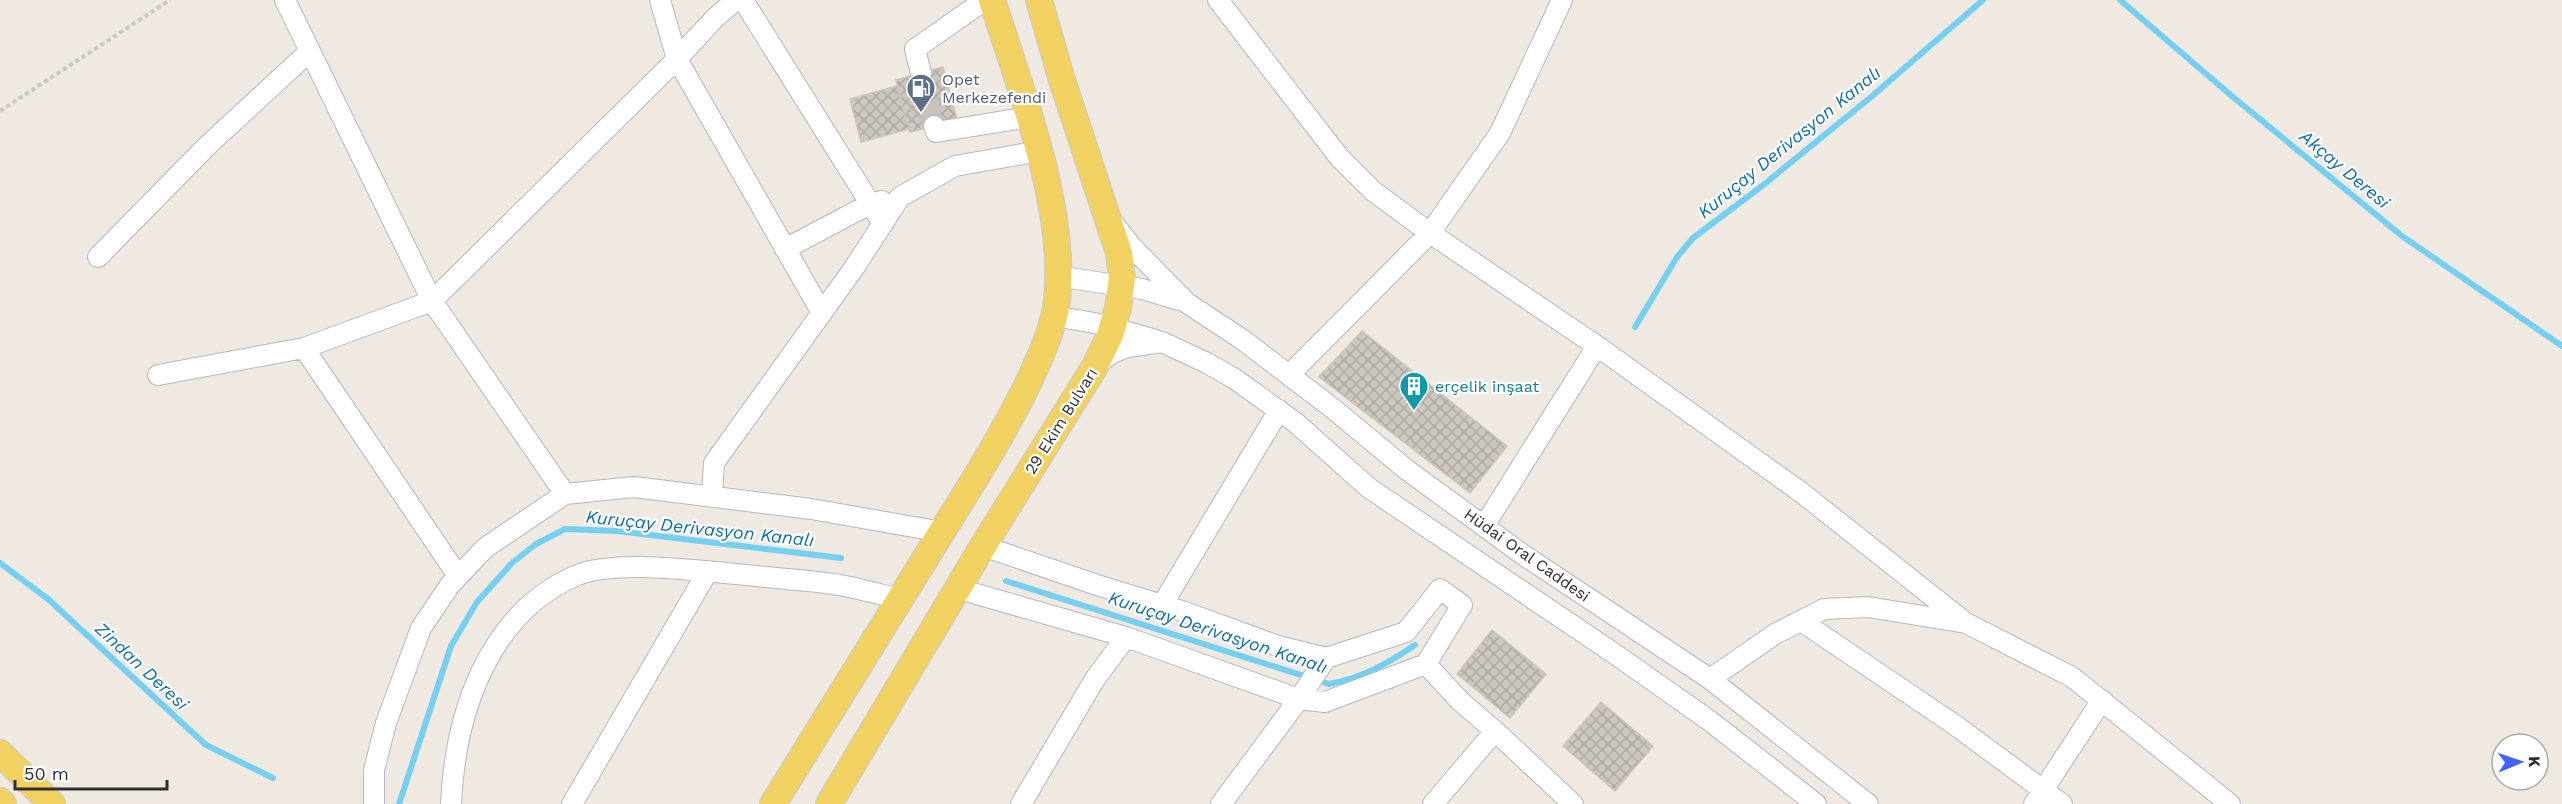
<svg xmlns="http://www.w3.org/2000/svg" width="2562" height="804" viewBox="0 0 2562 804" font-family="'Work Sans',sans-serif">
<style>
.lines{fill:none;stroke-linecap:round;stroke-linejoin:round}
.stream{stroke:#75cff0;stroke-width:6}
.building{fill:url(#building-cross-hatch);stroke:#cbc5ba;stroke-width:1.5}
.minor-tunnel{stroke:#c8c4bd;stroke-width:20;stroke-dasharray:20 10;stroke-linecap:butt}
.minor-casing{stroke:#b4b7c1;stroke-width:22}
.major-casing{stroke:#c9c9c9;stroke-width:28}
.path{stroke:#c9c9c9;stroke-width:4;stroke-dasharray:4.5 3;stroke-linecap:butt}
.minor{stroke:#fff;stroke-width:20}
.major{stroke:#f2d163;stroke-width:26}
.labels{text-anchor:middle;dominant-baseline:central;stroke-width:4.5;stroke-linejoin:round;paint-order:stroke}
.service-label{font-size:16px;fill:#4e5e75;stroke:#fff;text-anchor:start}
.culture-label{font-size:16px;fill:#0d838f;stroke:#fff;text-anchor:start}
.street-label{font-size:16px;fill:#2e2e2e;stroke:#fff}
.water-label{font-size:18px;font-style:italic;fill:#0d6fa3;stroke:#fff}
</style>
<defs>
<pattern id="building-cross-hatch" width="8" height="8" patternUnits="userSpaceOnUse" patternTransform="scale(1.5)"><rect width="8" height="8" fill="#cbc7bf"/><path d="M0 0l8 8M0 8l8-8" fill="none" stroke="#afaba4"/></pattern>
</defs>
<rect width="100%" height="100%" fill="#efe9e1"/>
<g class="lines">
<path class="stream" d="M2120,0L2233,97L2402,236L2562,346
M1635,327L1677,257L1693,238L1762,186L1871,97L1983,0
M0,563L48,599L206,745L273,778
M1006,581L1329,684C1362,678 1387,664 1415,645
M399,804L451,646L477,602L512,563L536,544L565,529L617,531L841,558"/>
</g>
<path class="building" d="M943,67L957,120L910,132L896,80Z
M897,86L909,129L861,142L850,99Z
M1362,331L1507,446L1470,493L1319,377Z
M1492,630L1546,674L1510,718L1457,674Z
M1601,702L1653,746L1615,791L1563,746Z"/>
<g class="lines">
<path class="minor-tunnel" d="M921,73L934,126"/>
<g class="minor-casing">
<path id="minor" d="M285,0L432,301L565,494
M660,0L677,59L822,313
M743,0L883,224
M1218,0L1339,157L1373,191L1430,233L1597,346L1802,493L1966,623
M921,73L915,49L985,0
M934,126L936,132L1029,117
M1114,224L1131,246L1187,303L1243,340L1331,407L1407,470L1522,554L1710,679L1868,804
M785,249L870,204L882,201
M98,257L207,146L310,51
M1057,276L1142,289L1179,300
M1054,316L1100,324L1156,340
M1095,367L1110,354L1127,347L1162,342L1207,363L1235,379L1296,423L1369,488L1612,652L1710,721L1816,804
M158,375L304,348
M1289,375L1430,233L1500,133L1562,0
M712,495L714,463L854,268L900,197L955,166L1040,151
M1484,526L1597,346
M983,546L1097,585L1182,611L1278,646L1326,658L1406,632L1440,589L1462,605L1426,664
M458,576L304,348L432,301L677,59L715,18L736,0
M959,589L1126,637L1299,699L1325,702L1426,664L1460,701L1495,731
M1162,605L1279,410
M1801,621L1955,725L2062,804
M1710,679L1775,634L1824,609L1868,607L1966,623L2072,677L2230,804
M374,804V770L386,723L421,628L450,585L485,548L565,494L634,487L811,509L942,532
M451,804C455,715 487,615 575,576C616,558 710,572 756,576C782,579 808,580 833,584C855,587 878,594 900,599
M572,804L708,571
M1021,804L1095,679L1126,637
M1221,804L1299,699L1326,658
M1433,804L1495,731L1573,804
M2034,804L2102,700"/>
</g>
<g class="major-casing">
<path id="major" d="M0,753L52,804
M0,801L3,804
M773,804C828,715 883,627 938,538C971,485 1004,434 1031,377C1042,353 1054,327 1057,300C1067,207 1020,88 992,0
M829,804L983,546L1094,368L1110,335L1118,308L1122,278L1119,253L1061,77L1039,0"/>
</g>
<path class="path" d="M0,111L170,0"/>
<use href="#minor" class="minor"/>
<use href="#major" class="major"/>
</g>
<defs>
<g id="fuel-pin" transform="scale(1.5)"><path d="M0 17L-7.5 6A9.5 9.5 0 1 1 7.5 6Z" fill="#5c6f8a" stroke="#fff"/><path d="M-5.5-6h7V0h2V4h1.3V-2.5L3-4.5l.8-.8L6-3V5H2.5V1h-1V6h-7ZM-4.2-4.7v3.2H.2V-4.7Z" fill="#fff"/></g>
<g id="building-pin" transform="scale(1.5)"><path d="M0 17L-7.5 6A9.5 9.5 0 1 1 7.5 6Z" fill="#0f9aa8" stroke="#fff"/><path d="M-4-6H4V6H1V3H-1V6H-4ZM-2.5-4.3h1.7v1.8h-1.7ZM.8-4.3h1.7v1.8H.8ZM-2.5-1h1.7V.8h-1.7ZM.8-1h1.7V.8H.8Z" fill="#fff"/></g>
</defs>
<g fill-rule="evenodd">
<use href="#fuel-pin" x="921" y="88"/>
<use href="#building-pin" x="1414" y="386"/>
</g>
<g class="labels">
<g class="service-label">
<text x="942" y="79">Opet<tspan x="942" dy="18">Merkezefendi</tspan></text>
</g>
<g class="culture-label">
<text x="1435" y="386">erçelik inşaat</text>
</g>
<g class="street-label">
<text transform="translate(1061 421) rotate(-58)">29 Ekim Bulvarı</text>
<text transform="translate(1527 555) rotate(35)">Hüdai Oral Caddesi</text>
</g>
<g class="water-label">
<text transform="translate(1789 142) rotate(-39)">Kuruçay Derivasyon Kanalı</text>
<text transform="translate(2345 169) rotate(40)">Akçay Deresi</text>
<text transform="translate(700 528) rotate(6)">Kuruçay Derivasyon Kanalı</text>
<text transform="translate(1218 632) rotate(18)">Kuruçay Derivasyon Kanalı</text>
<text transform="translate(142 666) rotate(43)">Zindan Deresi</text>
</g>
</g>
<g transform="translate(2520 762) rotate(88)"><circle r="28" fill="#ffffff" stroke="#ababab" stroke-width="1.5"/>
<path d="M0-4.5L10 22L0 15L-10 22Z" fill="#4264fb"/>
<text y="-9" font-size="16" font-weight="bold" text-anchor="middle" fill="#2e2e2e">K</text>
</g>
<path d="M15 780v9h152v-9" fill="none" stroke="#2e2e2e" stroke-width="3"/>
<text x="24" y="780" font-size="18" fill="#2e2e2e" stroke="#ffffff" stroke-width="4.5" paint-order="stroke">50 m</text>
</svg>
